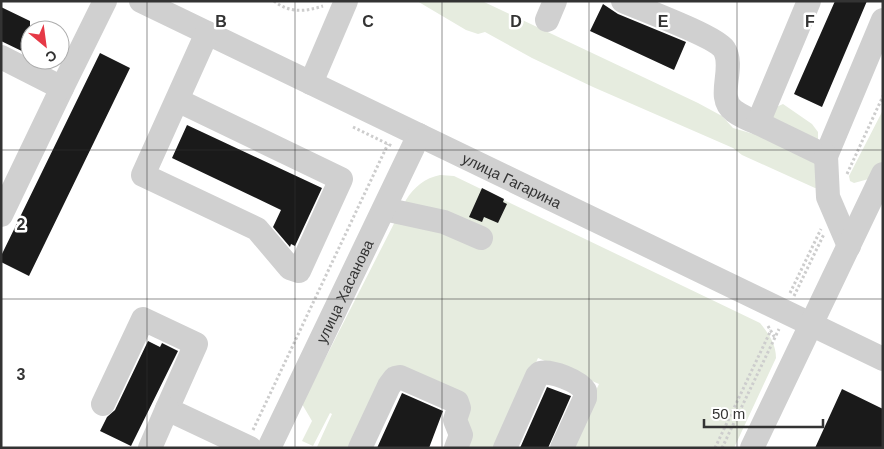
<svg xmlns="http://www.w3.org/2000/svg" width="884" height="449" viewBox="0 0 884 449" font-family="Helvetica,sans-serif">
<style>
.green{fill:#e6ecdf}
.building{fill:#1a1a1a}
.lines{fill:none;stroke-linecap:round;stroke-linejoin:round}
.path{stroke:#cdcdcd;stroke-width:3;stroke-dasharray:2.5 2.5;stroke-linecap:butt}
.minor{stroke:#d0d0d0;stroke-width:24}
.grid{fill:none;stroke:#333;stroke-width:1;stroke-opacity:0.55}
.labels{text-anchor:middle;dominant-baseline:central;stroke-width:5;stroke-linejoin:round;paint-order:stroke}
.street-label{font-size:15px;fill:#333;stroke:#fff}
.grid-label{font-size:16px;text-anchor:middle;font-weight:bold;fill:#333;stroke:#fff;stroke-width:5;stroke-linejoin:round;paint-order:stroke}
</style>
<rect width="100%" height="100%" fill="#fff"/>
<path class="green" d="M417,1H482L698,103L722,116L733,128L757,135L812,158L820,172V188H815L742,155L733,148L593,87L532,58L485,32L478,34L466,30Z
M783,104L812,124L818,132V142L773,118L772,109Z
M883,110V164L876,177L854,183L850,181L849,176Z
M440,175L454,176L760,323C769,334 776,344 776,358L734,448H569L599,384L538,358L497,448H461L462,413L468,402L390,367L350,448L317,447L332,414L330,413L313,446L302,441L312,421L302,404L406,200C414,187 425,178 440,175Z"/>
<path class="building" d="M835,1H867L822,107L794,94Z
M603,4L618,14L686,42L674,70L590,31Z
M1,7L30,21V55L1,41Z
M100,53L130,68L29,276L1,262V256Z
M187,125L322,188L295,246L291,244L290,247L273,227L281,210L172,158Z
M482,188L504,199L503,202L507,204L498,223L484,217L482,222L469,217Z
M148,341L160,347L162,343L178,351L131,446L100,431L107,417L115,410Z
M547,387L571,396L548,448H520Z
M842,389L883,409V448H815Z
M402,393L443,411L429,448H377Z"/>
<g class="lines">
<path class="path" d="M274,1C289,13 305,12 323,6
M353,127L392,146
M847,174L883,96
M790,293L821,229
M794,296L824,234
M768,326L775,338
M253,430L388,144
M715,448L771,330
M722,448L779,329"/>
<g class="minor">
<path id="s1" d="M141,1L883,359"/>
<path d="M623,1C641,9 715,36 724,49C736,68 715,97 734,111C741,116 750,120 758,123"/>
<path d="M809,1L758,123L826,156L883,20"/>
<path d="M547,20L555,1"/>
<path d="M1,57L62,88L1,215"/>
<path d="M311,83L346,1"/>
<path d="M62,88L105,1"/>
<path d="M177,100L341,179L299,271L290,268L257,229L143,175L207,33"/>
<path d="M826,156L828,197L849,246"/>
<path d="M384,209L444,222L481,238"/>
<path d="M103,404L143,319L196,344L167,409L250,448"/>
<path d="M150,448L167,409"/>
<path id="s2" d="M269,448L419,135"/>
<path d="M360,448L389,386L395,378L400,377L457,402L459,408L455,420L461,435L456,448"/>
<path d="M505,448L537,376L540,373C551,370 579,381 585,391V398L562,448"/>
<path d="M752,448L883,174"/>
</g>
</g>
<path class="grid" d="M147,1V448M295,1V448M442,1V448M589,1V448M737,1V448M1,150H883M1,299H883"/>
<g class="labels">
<g class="street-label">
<text stroke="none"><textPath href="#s1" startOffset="412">улица Гагарина</textPath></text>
<text stroke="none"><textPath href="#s2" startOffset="174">улица Хасанова</textPath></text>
</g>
</g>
<g class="grid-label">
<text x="221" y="27">B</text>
<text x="368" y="27">C</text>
<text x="516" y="27">D</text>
<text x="663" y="27">E</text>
<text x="810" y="27">F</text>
<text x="21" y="230">2</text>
<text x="21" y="380">3</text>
</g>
<rect width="884" height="449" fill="none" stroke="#333333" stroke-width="5"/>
<g transform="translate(45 45) rotate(151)"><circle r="24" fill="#ffffff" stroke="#adadad"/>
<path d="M0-4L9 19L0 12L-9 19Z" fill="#e63946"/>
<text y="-8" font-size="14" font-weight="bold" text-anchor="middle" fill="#333333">С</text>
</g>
<path d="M704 419v8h119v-8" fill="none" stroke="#333333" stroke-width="2.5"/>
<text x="712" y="419" font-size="15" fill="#333333" stroke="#ffffff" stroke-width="4" paint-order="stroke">50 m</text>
</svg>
